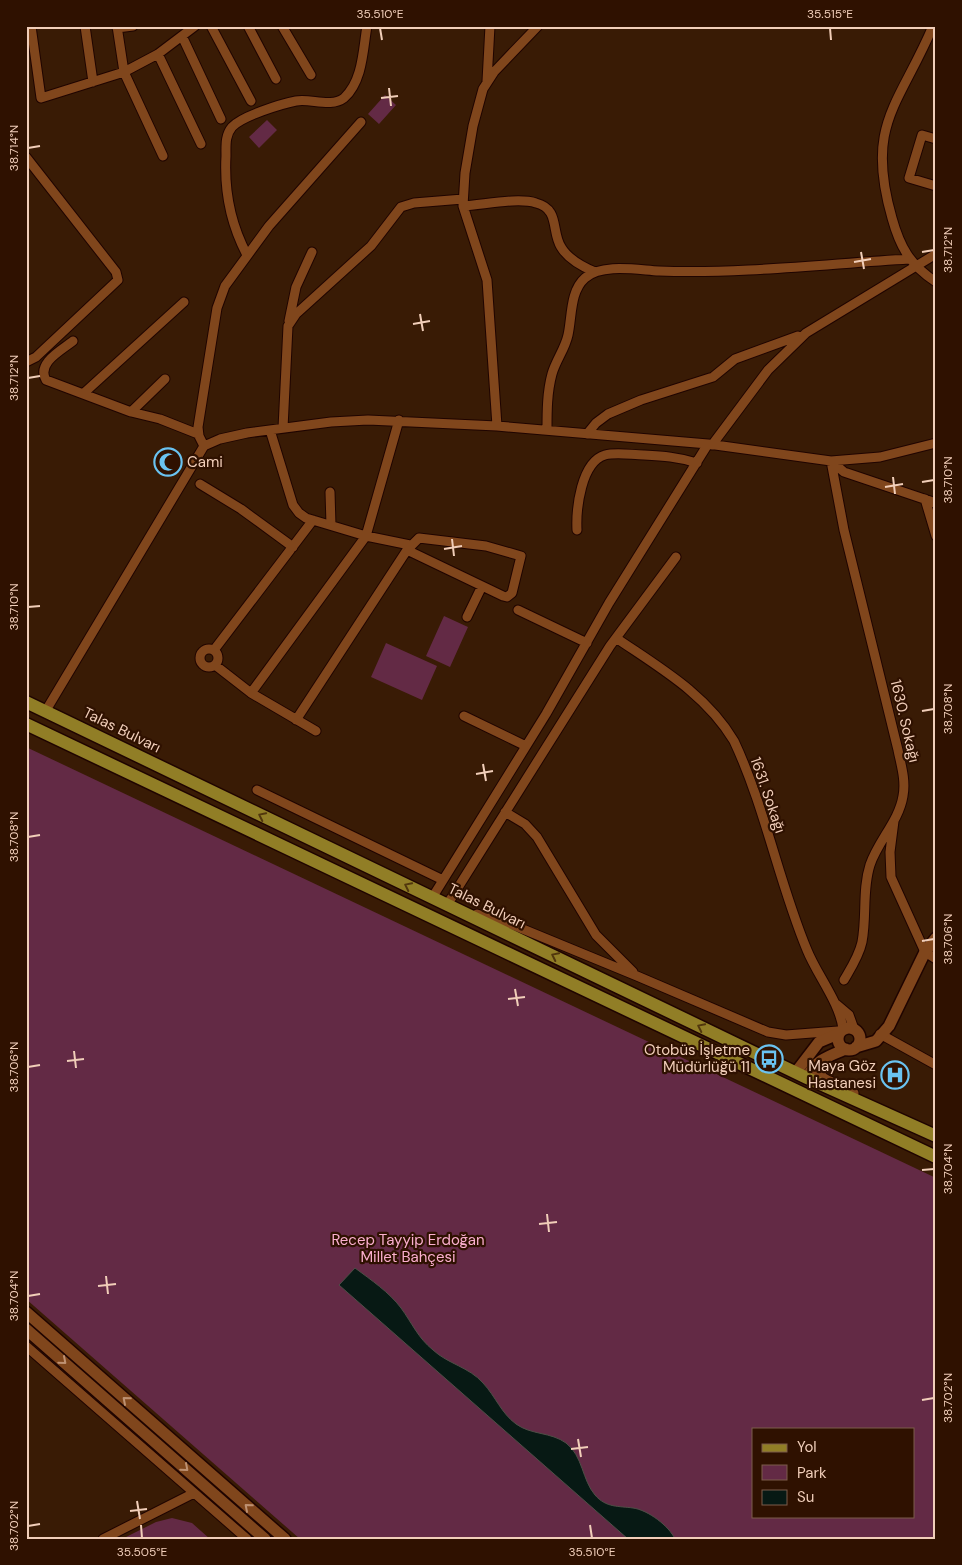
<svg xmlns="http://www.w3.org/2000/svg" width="962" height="1565" viewBox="0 0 962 1565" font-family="'DM Sans',sans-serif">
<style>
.green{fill:#632a45;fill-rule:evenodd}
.water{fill:#071914;stroke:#4d4f46}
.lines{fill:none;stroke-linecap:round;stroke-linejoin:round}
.street-casing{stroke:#1f0400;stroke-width:11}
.secondary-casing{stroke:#1f0400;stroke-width:14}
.primary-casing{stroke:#1f0400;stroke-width:15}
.street{stroke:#80461c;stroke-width:9}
.secondary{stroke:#80461c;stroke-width:11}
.primary{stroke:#917e26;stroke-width:12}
.oneway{stroke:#51370d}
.oneway2{stroke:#be9172}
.ticks{fill:none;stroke:#f1ceb9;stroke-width:2}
.labels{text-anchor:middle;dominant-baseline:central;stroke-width:4.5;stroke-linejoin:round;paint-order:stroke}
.poi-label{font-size:15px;fill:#f1ceb9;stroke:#2f1100;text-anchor:end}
.street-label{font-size:15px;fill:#f1ceb9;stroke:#2f1100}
.park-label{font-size:15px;fill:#fbafcf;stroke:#2f1100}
.neatline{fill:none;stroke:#f1ceb9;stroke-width:2}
.ticks-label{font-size:12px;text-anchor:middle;fill:#f1ceb9}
</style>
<rect width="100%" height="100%" fill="#391b05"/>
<path class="green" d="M385,95L396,105L379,124L368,114Z
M267,120L277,130L259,148L249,137Z
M444,616L468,627L450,667L426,656Z
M386,643L437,666L422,700L371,677Z
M26,747L936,1178V1539H300L26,1299ZM753,1429H913V1516H753Z
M172,1518L192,1523L210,1539H122L156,1522Z"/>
<path class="water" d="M355,1268C371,1280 389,1292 401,1308C412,1323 418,1338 433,1350C448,1364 469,1367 483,1383C496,1397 501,1413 516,1424C531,1435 551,1432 566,1443C583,1456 582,1480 595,1495C606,1508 619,1506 633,1508C648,1510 669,1526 675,1539H628L339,1285Z"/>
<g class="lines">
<g class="street-casing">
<path id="street" d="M31,26L41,98L124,72L158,54L195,26
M85,26L93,82
M117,26L124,72L163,156
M211,26L251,101
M248,26L276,79
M282,26L311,75
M933,26C899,106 865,124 892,218C900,247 910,265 936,282
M117,28L133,26
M182,36L221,119
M158,54L201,144
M487,81L490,26
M936,139L922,135L909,178L936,186
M26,157L116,272L118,280L36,357L26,362
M463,206C483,205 518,197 536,203C560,209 551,231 561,247C568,259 583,267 595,272
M247,255C230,223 224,192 226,156C226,146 225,135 232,127C242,116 281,104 296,101C310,98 331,108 344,98C363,81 363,49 367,26
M289,321L296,287L312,252
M73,341C62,350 36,363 46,380L131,412L160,419L198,434
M84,393L184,302
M131,412L165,379
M497,426L487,280L463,206L465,173L473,126L483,89L494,72L538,26
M283,428L288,326L296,314L371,246L401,207L414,203L463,199
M270,430L293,505L299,513L306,518L366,536L410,545
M547,430C547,412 547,392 552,374C556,360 565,349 568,335C572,317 570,291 585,278C602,263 638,270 659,271C742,274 825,264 909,259
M587,434L596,423L608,414L641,400L713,377L735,359L798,336
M712,445L768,370L806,333L936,254
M204,446L199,436L198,427L217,308L225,286L269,226L361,122
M831,461L844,530L898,750C901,765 906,780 903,796C899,821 878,841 870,865C862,890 867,916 862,942C859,956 851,968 844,980
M831,461L844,472L936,503
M200,484L241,509L293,547
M330,492L331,525
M925,499L936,536
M577,530C576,509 581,462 605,455C617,452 632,455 644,455C662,456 679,457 697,463
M518,610L587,643
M467,617L482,586
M616,638C660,668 706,694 734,741C765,807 779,883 807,950C817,975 840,1003 843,1029
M200 658a9 9 0 1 1 18 0a9 9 0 1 1-18 0Z
M214,650L313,520
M215,665L251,693L316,731
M251,693L366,536L399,420
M45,712L204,446L220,439L247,433L331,422L368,420L497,426L708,444L831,461L880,457L936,443
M464,716L526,746
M296,720L407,550L419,538L486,546L521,556L512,593L507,597L503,596L407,550
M257,790L443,880
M505,812L525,824L537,837L596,935L633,972
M894,821L890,852L891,877L925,952L936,959
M432,898L546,714L609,603L708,444
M451,906L447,905L610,646L676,557
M477,914L513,925L637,976L768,1032L786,1035L838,1031
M836,1004L849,1015L854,1029
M880,1034L936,1065
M813,1066L824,1078L854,1093
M26,1346L247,1539
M103,1539L194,1493"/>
</g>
<g class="secondary-casing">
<path id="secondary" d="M838 1039a11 11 0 1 1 22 0a11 11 0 1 1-22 0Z
M856,1047L876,1041L889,1026L925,952L936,938
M796,1072L819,1042L838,1034
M807,1078C815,1060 829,1056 846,1049
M26,1312L285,1539
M26,1329L265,1539"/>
</g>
<g class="primary-casing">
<path id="primary" d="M26,702L807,1078L936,1136
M26,724L936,1157"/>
</g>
<use href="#street" class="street"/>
<use href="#secondary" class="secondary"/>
<use href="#primary" class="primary"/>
</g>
<defs><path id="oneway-chevron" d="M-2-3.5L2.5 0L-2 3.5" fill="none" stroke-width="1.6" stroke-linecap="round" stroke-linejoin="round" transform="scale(1.25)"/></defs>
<g class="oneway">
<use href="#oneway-chevron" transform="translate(262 816) rotate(-154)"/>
<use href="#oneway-chevron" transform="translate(408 886) rotate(-154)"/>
<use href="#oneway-chevron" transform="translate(555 956) rotate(-154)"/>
<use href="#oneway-chevron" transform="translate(701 1027) rotate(-154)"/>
</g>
<g class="oneway2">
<use href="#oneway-chevron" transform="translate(63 1361) rotate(41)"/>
<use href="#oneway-chevron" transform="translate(126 1400) rotate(-139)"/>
<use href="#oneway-chevron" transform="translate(185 1468) rotate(41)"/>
<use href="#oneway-chevron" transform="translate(248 1507) rotate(-139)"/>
</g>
<path class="ticks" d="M380,28L382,40M830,28L831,40M389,88L391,106M381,98L398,96M28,148L40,146M861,252L864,269M922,252L934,250M854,262L871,259M420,314L423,331M413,324L430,321M28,378L40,376M893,477L895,494M922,482L934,480M885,487L903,484M452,539L454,556M444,549L462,546M28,607L40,606M922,711L934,709M483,764L486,781M476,774L493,771M28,837L40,835M922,941L934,939M515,989L518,1006M508,999L525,997M74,1051L76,1068M67,1061L84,1059M28,1067L40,1065M922,1170L934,1169M547,1214L549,1232M539,1224L557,1222M106,1276L108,1294M98,1286L116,1284M28,1296L40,1294M922,1400L934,1398M578,1439L581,1457M571,1449L588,1447M137,1501L140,1519M130,1511L147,1509M141,1525L142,1538M590,1525L592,1538M28,1526L40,1524"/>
<defs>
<g id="mosque-ring" transform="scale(1.4375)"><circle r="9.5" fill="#2f1100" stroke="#6ac3f1" stroke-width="1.5"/><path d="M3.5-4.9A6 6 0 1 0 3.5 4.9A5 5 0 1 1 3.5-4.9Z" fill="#6ac3f1"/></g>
<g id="bus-ring" transform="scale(1.4375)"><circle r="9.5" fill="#2f1100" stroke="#6ac3f1" stroke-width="1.5"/><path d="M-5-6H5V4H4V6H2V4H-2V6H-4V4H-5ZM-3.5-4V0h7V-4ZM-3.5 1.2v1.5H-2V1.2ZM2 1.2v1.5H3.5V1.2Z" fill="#6ac3f1"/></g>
<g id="hospital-ring" transform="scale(1.4375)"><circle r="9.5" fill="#2f1100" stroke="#6ac3f1" stroke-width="1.5"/><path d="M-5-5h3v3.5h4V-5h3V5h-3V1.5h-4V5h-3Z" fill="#6ac3f1"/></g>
</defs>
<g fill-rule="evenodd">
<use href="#mosque-ring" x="168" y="462"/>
<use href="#bus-ring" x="769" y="1059"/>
<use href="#hospital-ring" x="895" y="1075"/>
</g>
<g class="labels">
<g class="poi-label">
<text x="187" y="462" text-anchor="start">Cami</text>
<text x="750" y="1050">Otobüs İşletme<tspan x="750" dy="17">Müdürlüğü 11</tspan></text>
<text x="876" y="1066">Maya Göz<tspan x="876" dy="17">Hastanesi</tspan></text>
</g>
<g class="street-label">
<text transform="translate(905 721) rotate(77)">1630. Sokağı</text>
<text transform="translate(122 730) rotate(26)">Talas Bulvarı</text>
<text transform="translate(768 795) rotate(71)">1631. Sokağı</text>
<text transform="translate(487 906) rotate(26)">Talas Bulvarı</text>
</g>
<g class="park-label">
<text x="408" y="1240">Recep Tayyip Erdoğan<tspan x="408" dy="17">Millet Bahçesi</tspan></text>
</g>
</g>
<rect width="962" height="1565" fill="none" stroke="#2f1100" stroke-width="55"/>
<rect x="752" y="1428" width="162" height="90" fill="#2f1100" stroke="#7d5d4a"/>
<rect x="762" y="1444" width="25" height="8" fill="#917e26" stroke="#7d5d4a"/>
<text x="797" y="1452" font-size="15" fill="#f1ceb9">Yol</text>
<rect x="762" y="1465" width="25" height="15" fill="#632a45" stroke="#7d5d4a"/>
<text x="797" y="1478" font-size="15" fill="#f1ceb9">Park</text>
<rect x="762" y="1490" width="25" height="15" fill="#071914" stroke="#7d5d4a"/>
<text x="797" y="1502" font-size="15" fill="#f1ceb9">Su</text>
<rect x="28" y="28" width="906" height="1510" class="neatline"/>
<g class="ticks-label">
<text x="380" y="18">35.510°E</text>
<text x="830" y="18">35.515°E</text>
<text transform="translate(14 148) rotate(-90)" y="4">38.714°N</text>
<text transform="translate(948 250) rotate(-90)" y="4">38.712°N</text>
<text transform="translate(14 378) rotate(-90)" y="4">38.712°N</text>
<text transform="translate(948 480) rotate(-90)" y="4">38.710°N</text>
<text transform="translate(14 607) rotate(-90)" y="4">38.710°N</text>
<text transform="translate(948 709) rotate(-90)" y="4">38.708°N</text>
<text transform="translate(14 837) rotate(-90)" y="4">38.708°N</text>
<text transform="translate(948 939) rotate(-90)" y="4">38.706°N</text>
<text transform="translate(14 1067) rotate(-90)" y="4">38.706°N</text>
<text transform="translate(948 1169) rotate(-90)" y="4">38.704°N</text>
<text transform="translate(14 1296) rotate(-90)" y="4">38.704°N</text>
<text transform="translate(948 1398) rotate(-90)" y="4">38.702°N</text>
<text transform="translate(14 1526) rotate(-90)" y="4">38.702°N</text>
<text x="142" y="1556">35.505°E</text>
<text x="592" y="1556">35.510°E</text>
</g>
</svg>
